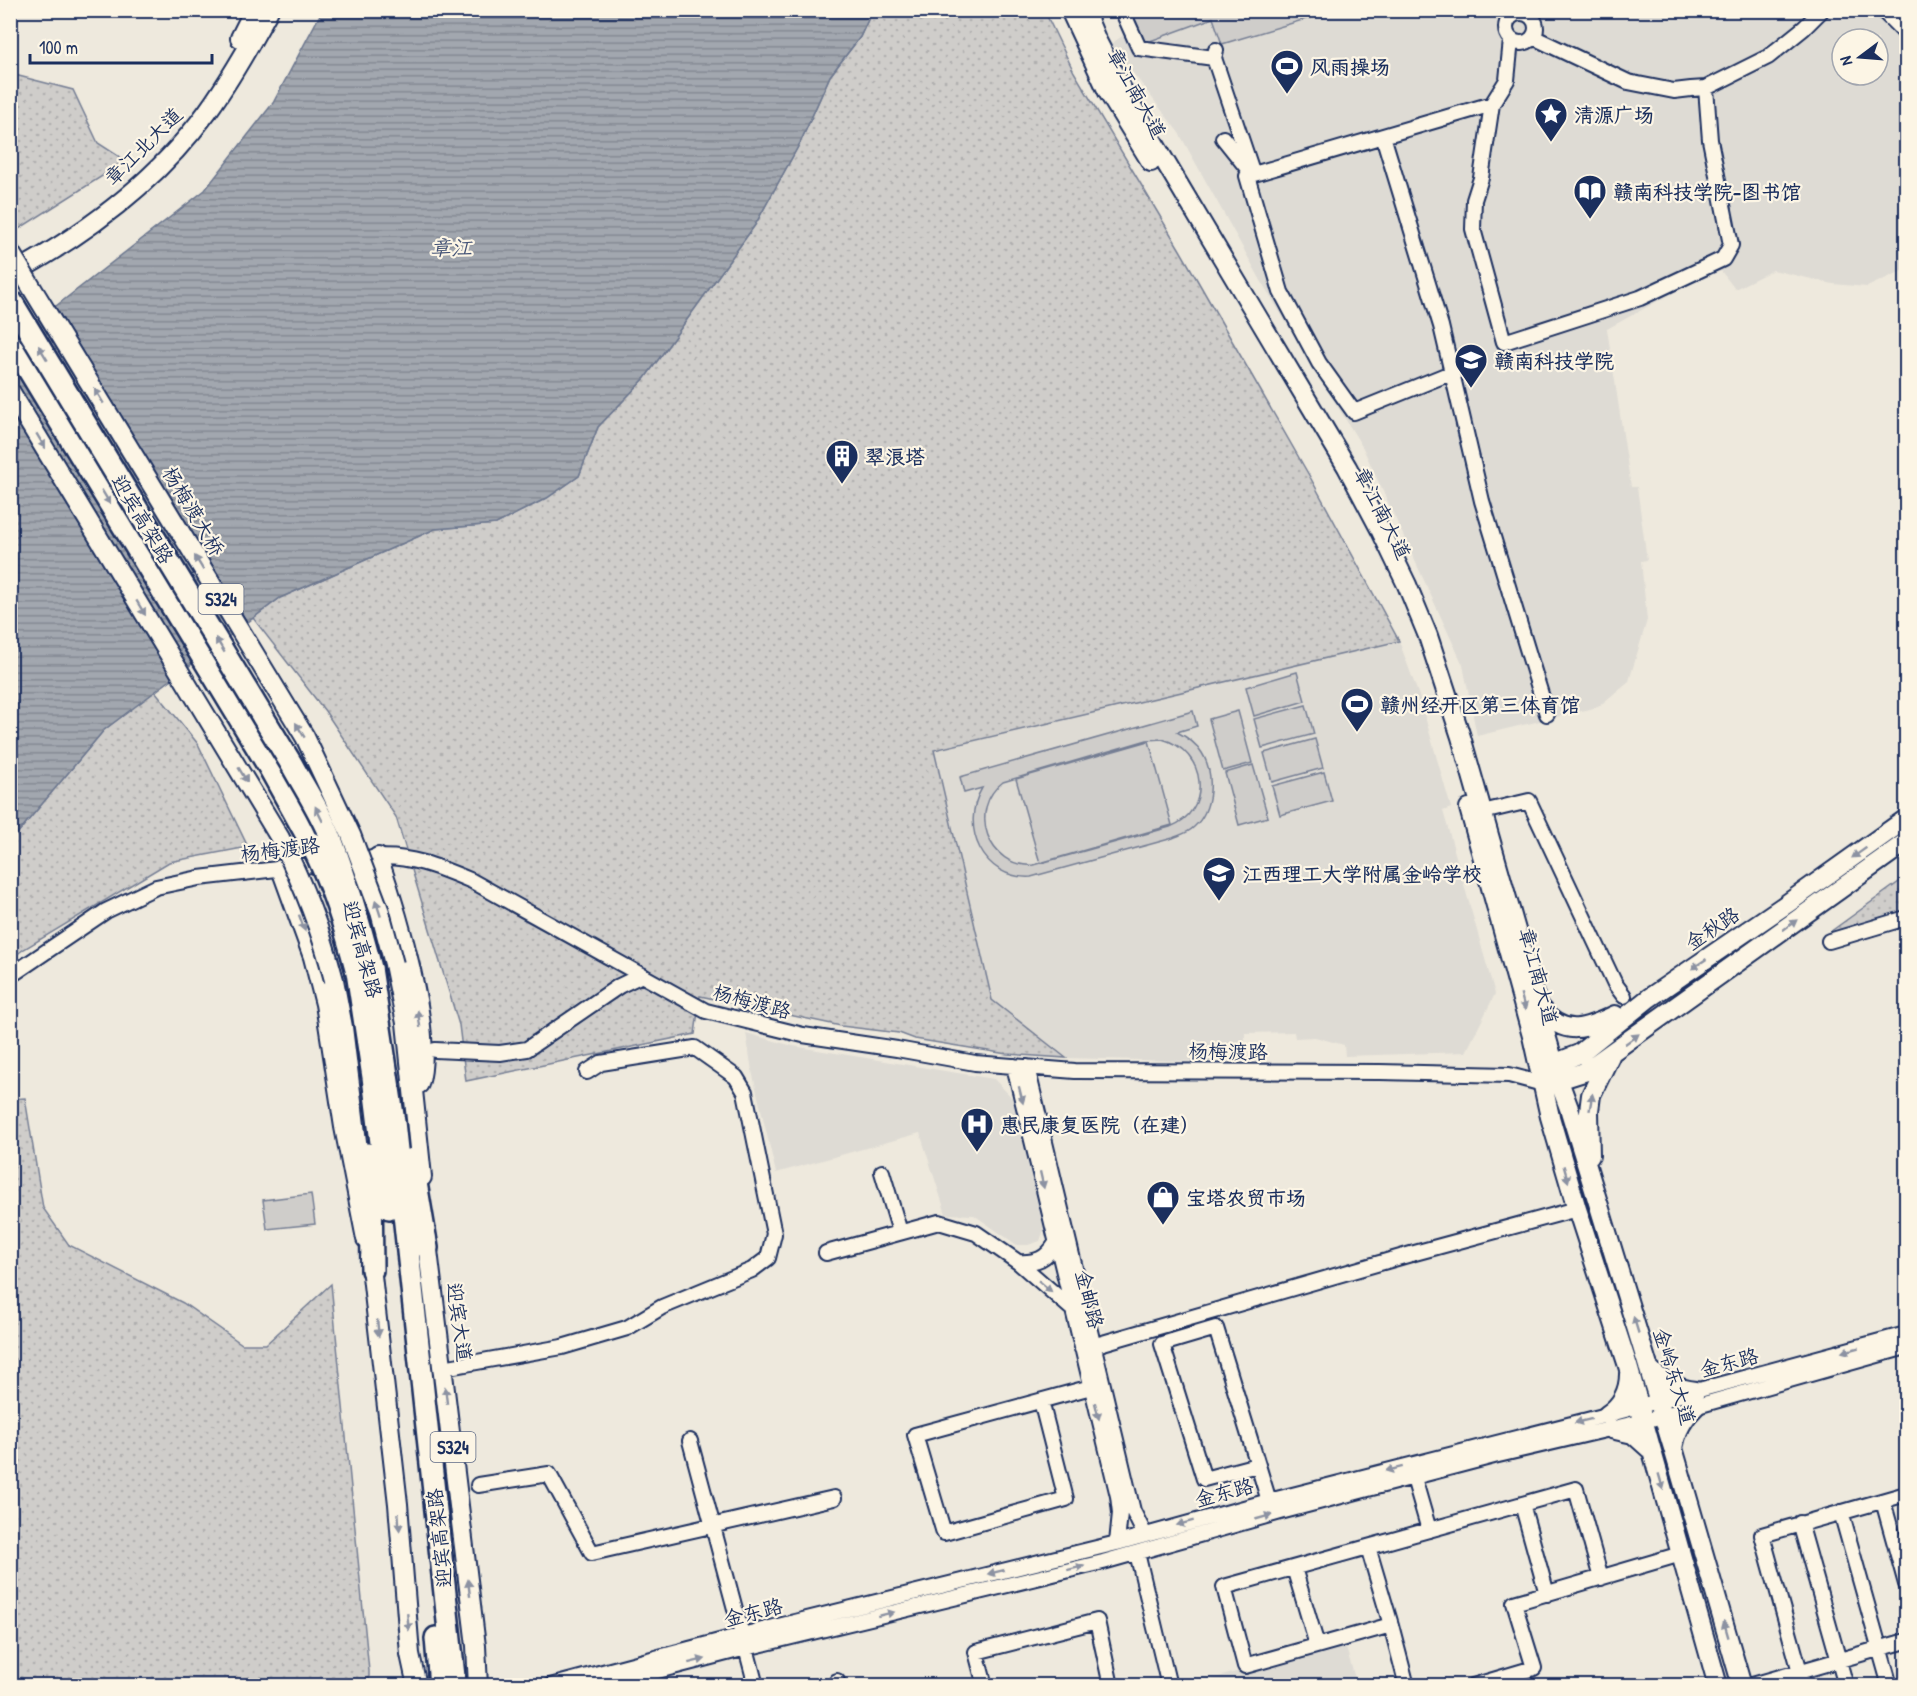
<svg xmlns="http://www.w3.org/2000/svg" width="1917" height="1696" viewBox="0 0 1917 1696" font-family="'Patrick Hand','LXGW WenKai TC',sans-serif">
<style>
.built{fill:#dedbd4;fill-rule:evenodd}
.grass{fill:#cfcdca;stroke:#757e94;stroke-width:1.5;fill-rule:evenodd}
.park{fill:url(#park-dots);stroke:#757e94;stroke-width:1.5}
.water{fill:url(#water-rules);stroke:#6c778f;stroke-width:1.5}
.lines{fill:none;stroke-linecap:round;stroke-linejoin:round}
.minor-casing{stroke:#1b2f5e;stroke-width:18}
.major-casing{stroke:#1b2f5e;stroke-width:22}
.highway-casing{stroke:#1b2f5e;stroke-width:26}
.minor{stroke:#fcf5e5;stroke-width:14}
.major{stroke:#fcf5e5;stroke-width:18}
.highway{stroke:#fcf5e5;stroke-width:21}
.major-bridge-casing{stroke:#1b2f5e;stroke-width:22;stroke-linecap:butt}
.highway-bridge-casing{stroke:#1b2f5e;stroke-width:26;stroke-linecap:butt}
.major-bridge{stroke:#fcf5e5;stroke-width:18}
.highway-bridge{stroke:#fcf5e5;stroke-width:21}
.oneway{fill:#8c92a2}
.labels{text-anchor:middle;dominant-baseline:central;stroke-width:4.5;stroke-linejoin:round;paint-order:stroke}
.shield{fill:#fcf5e5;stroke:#5e6a86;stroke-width:1.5}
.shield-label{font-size:18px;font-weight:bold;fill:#1b2f5e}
.poi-label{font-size:20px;font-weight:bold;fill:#1b2f5e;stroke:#fcf5e5;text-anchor:start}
.street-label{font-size:20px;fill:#1b2f5e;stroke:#fcf5e5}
.water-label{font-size:21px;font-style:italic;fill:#445376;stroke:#fcf5e5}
</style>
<defs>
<pattern id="park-dots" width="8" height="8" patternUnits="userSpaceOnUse" patternTransform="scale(1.5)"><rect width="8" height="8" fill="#cfcdca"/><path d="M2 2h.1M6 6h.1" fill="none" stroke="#b1b0b0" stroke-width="1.8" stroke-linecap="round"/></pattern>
<pattern id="water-rules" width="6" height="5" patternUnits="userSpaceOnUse" patternTransform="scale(1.5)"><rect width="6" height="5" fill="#a2a7af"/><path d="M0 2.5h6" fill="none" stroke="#838892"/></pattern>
</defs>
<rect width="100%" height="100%" fill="#eee9dd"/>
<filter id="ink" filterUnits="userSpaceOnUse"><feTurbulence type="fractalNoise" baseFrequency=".0167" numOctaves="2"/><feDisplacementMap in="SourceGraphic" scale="12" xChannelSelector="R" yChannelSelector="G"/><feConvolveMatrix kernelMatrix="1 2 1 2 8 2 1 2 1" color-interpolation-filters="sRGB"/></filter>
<g filter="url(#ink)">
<path class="built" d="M1119,10L1906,11V269L1867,287L1833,284L1773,270L1735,289L1721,271L1698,279L1607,329L1631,487H1637L1647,560L1641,561L1647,620L1629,681L1598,707L1477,736L1463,665L1363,448L1264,286L1179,133L1111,44L1125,34ZM1842,39H1878V75H1842Z
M1399,641L1419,696L1451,808L1443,811L1495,994L1466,1052L1345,1056L1344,1045L1315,1037L1295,1038L1294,1032L1245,1033V1040L1228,1045L1214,1062L1066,1058L992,1000L934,750Z
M746,1033L793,1046L994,1079L1017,1103L1044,1229L1040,1241L1028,1245H1017L974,1215L946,1214L920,1133L776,1173L752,1071Z
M1344,1641L1357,1685L1187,1686Z"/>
<path class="grass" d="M1132,11H1333L1222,44L1213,18L1142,44Z
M1297,672L1305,701L1254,716L1246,687Z
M1306,705L1314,734L1262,748L1254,719Z
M1193,711L1197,726L1177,732C1187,737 1196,743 1202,753C1215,774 1213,810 1194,827C1188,833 1180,835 1173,838L1031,877C983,880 959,827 982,788L964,793L960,777ZM1162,739C1207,751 1213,811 1170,827L1034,865C988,869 967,809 1003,782L1147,740Z
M1238,711L1252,763L1223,771L1209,719Z
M1315,739L1323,768L1272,782L1264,753Z
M1149,741L1172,825L1040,863L1016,779Z
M1253,765L1268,817L1239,825L1225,773Z
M1324,772L1332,801L1280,815L1272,786Z
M311,1194L315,1224L267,1229L263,1200Z"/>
<path class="park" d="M1044,10L1074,72L1180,250L1310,477L1399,641L934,750L992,1000L1066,1058L1007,1054L915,1039L899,1033L841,1026L700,996L695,1034L466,1081L459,1025L396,817L325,711L253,618L280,598L435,529L496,524L547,498L579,476L598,427L645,378L755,225L800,143L830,76L860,37L872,11Z
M11,74L73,90L98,143L126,161L14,232L10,227Z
M155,691L198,744L248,847L169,862L24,949L11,959V841L104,730Z
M1906,877V911L1823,937Z
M25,1098L43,1208L69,1245L183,1303L242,1344H266L331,1284L369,1671V1679L365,1685H11L10,1099Z"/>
<path class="water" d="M322,11H872L860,37L830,76L800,143L755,225L645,378L598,427L579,476L547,498L496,524L435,529L280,598L104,730L11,841V341L205,190L273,103Z"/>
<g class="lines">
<g class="minor-casing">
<path id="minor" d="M1122,10L1139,48L1214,58
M1882,10L1906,34
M1506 28a15 15 0 1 1 30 0a15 15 0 1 1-30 0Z
M1533,37L1628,82L1674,91L1691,89L1706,88L1768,57L1804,28L1822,10
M1511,40L1507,80L1492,104L1481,178L1474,200L1473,229L1504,342L1640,298L1723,259L1731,245L1710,140L1706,88
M1216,50L1214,58L1253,174
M1383,136L1441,326L1482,501L1547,714
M1223,138L1247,168
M1453,372L1354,412L1319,363L1281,292L1247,176L1492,104
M1474,814L1529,801L1615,984L1624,996
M372,858C408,854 439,867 472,881L706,1011L803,1035L897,1049L975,1063L1075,1071L1380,1072L1509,1075L1543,1084
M1829,941L1906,918
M10,976L106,911L156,887L199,878L329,863
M435,1050L500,1053L527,1049L619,986L642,975
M1014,1066L1118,1496L1120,1513L1117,1543
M1027,1067L1133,1511L1145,1535
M882,1172L900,1232
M826,1253L939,1222L976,1233L1018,1262L1072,1309
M1018,1262C1037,1263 1046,1259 1056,1243
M1082,1349L1411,1254L1577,1209
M443,1368L562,1347L627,1328L662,1307L752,1270L768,1258L774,1234L745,1092L736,1077L695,1048L601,1063L587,1072
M1041,1401L1066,1499L944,1533L915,1435L1091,1387
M690,1441L742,1635
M1257,1465L1204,1479L1162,1344L1216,1328L1269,1501
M1414,1478L1429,1530
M478,1485L549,1474L592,1553L834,1498
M1883,1501L1906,1584
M1522,1504L1547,1594
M1841,1512L1890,1686
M1800,1523L1846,1686
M1368,1547L1391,1625
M1137,1553L1169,1686
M1294,1568L1317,1645
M746,1648L756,1686
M837,1681L838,1686
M550,1686L742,1635L1117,1543L1269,1501L1603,1416L1906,1334
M600,1686L746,1648L1103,1562L1284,1511L1494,1456L1644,1421L1906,1347
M985,1686L976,1652L1097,1621L1111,1686
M1407,1686L1391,1625L1245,1666L1224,1587L1576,1489L1601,1578
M1473,1686L1534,1668L1514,1603L1681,1554
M1749,1686L1906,1641
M1804,1686L1762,1535L1906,1494"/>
</g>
<g class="major-casing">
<path id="major" d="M1070,10L1108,92L1151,162
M1084,10L1096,39L1120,86L1347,467L1380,529L1407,585L1428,636L1461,737L1559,1081L1570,1111L1673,1448L1742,1686
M240,38L254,10
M10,275C84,235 157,181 207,112C230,80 250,45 269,10
M1469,808L1532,1036L1550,1117L1577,1209L1628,1366L1718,1686
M378,857C396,909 435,1034 419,1084
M281,869L313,957L325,1004L344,1127L366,1239
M394,964L406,1023L422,1177
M334,980L343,1027L361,1174
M1541,1009C1564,1038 1586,1029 1615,1015
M1543,1068L1579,1054L1649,998L1788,903L1906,819
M1549,1083L1584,1072L1906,842
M1590,1156L1589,1111L1591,1095L1610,1056
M426,1234L476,1646L478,1686
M370,1258L398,1504L410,1654L417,1686
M1648,1367C1661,1382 1676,1389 1696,1391
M1607,1415C1622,1405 1629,1391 1629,1374
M1611,1429L1633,1434L1652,1451
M1673,1448C1676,1431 1683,1418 1696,1406"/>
</g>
<g class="highway-casing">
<path id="highway" d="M10,339L269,767L311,843
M371,968L394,1122L455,1686
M357,972L373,1077L389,1208
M368,1154L371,1180L372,1270
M412,1159L427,1248
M436,1638L440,1686"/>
</g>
<use href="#minor" class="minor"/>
<use href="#major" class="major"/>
<use href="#highway" class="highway"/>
<g class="major-bridge-casing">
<path id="major-bridge" d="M10,252L305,737L351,835L380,912L394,964
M10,391L280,838C303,884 321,930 334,980"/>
</g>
<g class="highway-bridge-casing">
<path id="highway-bridge" d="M10,299L292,765C305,789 321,813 331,839C347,881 360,925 371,968
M311,843C332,884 345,927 357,972"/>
</g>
<use href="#major-bridge" class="major-bridge"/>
<use href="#highway-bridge" class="highway-bridge"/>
</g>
<defs><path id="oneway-solid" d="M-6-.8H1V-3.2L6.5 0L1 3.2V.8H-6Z" transform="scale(1.5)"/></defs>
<g class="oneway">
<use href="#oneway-solid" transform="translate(43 353) rotate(-121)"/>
<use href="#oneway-solid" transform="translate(99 396) rotate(-121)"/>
<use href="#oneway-solid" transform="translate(41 441) rotate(59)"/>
<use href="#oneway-solid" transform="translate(106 497) rotate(59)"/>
<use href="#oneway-solid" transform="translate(199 563) rotate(-121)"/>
<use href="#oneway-solid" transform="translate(141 608) rotate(59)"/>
<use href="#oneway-solid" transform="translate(220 645) rotate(-121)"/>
<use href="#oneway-solid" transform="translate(300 730) rotate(-121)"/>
<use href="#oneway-solid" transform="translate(243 775) rotate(59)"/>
<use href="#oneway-solid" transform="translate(319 814) rotate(-116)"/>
<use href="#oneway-solid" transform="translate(1859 853) rotate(145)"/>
<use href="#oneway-solid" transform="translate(378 908) rotate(-108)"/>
<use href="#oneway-solid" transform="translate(302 923) rotate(70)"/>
<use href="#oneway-solid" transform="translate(1790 925) rotate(-36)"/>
<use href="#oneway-solid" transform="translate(1699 964) rotate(146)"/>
<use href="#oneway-solid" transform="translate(1523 1002) rotate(75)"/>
<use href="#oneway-solid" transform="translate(419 1019) rotate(-98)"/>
<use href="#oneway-solid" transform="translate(1632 1039) rotate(-36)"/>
<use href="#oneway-solid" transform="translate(1021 1095) rotate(76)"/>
<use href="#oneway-solid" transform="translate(1591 1102) rotate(-80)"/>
<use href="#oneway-solid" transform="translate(1566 1174) rotate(74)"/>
<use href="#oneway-solid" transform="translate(1042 1180) rotate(77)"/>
<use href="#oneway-solid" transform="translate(1045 1286) rotate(40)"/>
<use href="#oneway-solid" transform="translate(1636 1325) rotate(-107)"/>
<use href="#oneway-solid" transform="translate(378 1328) rotate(84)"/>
<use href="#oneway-solid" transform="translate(1850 1350) rotate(165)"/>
<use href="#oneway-solid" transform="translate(446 1395) rotate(-97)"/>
<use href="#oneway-solid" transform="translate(1097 1411) rotate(76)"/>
<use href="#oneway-solid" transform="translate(1583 1421) rotate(166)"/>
<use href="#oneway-solid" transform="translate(1394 1469) rotate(166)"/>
<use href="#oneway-solid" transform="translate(1661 1482) rotate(74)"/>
<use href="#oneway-solid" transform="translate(1264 1517) rotate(-16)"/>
<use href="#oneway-solid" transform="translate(399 1522) rotate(86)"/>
<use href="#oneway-solid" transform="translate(1185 1523) rotate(165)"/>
<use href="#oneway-solid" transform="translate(1076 1568) rotate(-14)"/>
<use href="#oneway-solid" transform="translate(996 1572) rotate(166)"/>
<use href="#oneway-solid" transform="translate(469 1588) rotate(-97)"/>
<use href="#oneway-solid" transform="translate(886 1614) rotate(-14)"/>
<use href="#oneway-solid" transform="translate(408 1622) rotate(85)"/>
<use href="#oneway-solid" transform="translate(1726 1629) rotate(-106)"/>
<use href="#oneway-solid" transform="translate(697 1661) rotate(-14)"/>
</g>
</g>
<defs>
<g id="stadium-pin" transform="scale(1.725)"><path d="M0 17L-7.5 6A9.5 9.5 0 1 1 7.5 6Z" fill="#1b2f5e" stroke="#fcf5e5"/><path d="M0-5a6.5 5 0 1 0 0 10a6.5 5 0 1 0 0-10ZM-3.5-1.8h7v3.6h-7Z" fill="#fff"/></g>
<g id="sight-pin" transform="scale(1.725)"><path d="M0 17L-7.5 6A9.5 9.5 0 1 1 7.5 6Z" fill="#1b2f5e" stroke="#fcf5e5"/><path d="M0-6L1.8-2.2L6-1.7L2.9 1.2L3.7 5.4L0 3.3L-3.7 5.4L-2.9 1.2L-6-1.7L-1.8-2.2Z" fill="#fff"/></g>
<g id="library-pin" transform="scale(1.725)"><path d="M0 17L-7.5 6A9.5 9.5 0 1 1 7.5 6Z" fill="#1b2f5e" stroke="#fcf5e5"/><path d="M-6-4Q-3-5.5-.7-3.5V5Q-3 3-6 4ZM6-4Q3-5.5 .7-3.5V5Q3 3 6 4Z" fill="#fff"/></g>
<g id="university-pin" transform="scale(1.725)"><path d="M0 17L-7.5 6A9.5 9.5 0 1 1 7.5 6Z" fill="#1b2f5e" stroke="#fcf5e5"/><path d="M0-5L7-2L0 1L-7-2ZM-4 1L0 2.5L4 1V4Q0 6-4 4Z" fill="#fff"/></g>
<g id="building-pin" transform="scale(1.725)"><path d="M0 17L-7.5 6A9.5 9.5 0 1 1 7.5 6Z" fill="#1b2f5e" stroke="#fcf5e5"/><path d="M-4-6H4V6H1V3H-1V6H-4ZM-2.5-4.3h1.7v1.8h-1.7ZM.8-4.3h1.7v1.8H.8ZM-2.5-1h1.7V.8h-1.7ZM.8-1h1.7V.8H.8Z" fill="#fff"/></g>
<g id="school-pin" transform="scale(1.725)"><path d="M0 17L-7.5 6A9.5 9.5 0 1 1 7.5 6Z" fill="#1b2f5e" stroke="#fcf5e5"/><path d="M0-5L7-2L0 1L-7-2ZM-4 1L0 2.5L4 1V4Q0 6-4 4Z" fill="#fff"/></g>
<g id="hospital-pin" transform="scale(1.725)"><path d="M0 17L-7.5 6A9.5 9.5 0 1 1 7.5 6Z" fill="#1b2f5e" stroke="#fcf5e5"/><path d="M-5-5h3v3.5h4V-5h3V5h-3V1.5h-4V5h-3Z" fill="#fff"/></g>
<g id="shop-pin" transform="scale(1.725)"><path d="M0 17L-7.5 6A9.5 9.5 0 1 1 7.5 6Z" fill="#1b2f5e" stroke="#fcf5e5"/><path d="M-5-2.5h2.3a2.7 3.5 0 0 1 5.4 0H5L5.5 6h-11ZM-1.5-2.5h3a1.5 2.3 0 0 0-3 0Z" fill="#fff"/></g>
</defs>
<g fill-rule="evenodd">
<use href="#stadium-pin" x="1287" y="66"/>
<use href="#sight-pin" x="1551" y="114"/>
<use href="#library-pin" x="1590" y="191"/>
<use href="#university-pin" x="1471" y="360"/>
<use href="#building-pin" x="842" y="456"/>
<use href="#stadium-pin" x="1357" y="704"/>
<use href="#school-pin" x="1219" y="873"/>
<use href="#hospital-pin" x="977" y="1124"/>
<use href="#shop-pin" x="1163" y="1197"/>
</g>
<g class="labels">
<g class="shield">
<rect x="198.5" y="584" width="45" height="30" rx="4.5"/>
<rect x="430.5" y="1432" width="45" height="30" rx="4.5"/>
</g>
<g class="shield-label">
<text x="221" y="599">S324</text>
<text x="453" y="1447">S324</text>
</g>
<g class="poi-label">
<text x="1310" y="66">风雨操场</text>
<text x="1574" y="114">清源广场</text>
<text x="1613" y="191">赣南科技学院-图书馆</text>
<text x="1494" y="360">赣南科技学院</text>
<text x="865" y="456">翠浪塔</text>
<text x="1380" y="704">赣州经开区第三体育馆</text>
<text x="1242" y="873">江西理工大学附属金岭学校</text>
<text x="1000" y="1124">惠民康复医院（在建）</text>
<text x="1186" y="1197">宝塔农贸市场</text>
</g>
<g class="street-label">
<text transform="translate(1137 93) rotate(61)">章江南大道</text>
<text transform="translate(143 146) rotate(-45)">章江北大道</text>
<text transform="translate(194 511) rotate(59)">杨梅渡大桥</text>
<text transform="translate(1383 513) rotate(63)">章江南大道</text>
<text transform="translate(143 519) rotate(59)">迎宾高架路</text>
<text transform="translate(280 849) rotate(-7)">杨梅渡路</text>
<text transform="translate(1712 928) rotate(-34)">金秋路</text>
<text transform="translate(363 949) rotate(75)">迎宾高架路</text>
<text transform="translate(1539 976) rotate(75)">章江南大道</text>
<text transform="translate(752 1001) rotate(15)">杨梅渡路</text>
<text transform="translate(1228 1051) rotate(1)">杨梅渡路</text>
<text transform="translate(1090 1299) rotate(76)">金邮路</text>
<text transform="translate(460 1322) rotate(82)">迎宾大道</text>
<text transform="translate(1729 1362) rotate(-15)">金东路</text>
<text transform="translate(1675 1376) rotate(73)">金岭东大道</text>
<text transform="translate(1224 1492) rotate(-15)">金东路</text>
<text transform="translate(439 1538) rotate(-96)">迎宾高架路</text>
<text transform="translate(753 1612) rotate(-14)">金东路</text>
</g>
<g class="water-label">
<text x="451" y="247">章江</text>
</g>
</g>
<rect width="1917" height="1696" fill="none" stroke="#fcf5e5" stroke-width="36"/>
<rect x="18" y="18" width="1881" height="1660" fill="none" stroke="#1b2f5e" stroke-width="2" filter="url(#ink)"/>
<g transform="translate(1860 57) rotate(254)"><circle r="28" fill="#fcf5e5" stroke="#a2a6af" stroke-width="1.5"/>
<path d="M0-4.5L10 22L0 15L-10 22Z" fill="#1b2f5e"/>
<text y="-9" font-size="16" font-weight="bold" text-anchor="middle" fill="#1b2f5e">N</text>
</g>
<path d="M30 54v9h182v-9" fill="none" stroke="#1b2f5e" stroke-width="3"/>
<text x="39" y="54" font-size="18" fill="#1b2f5e" stroke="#fcf5e5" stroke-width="4.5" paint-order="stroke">100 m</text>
</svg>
